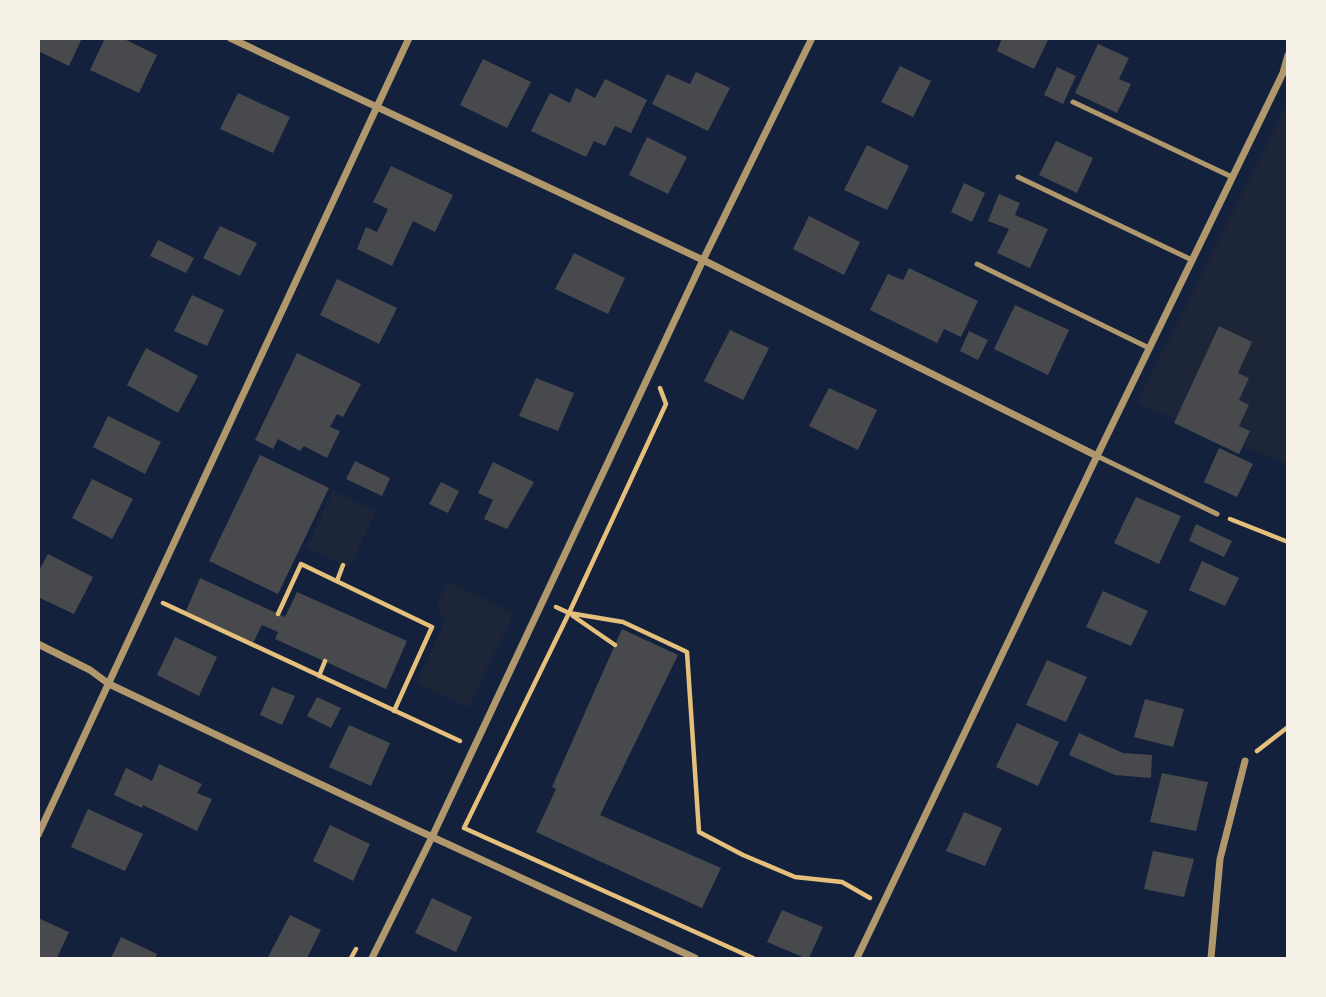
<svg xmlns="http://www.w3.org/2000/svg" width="1326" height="997" viewBox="0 0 1326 997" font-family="'Nunito Sans',sans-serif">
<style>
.green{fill:#1d2539}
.building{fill:#48494c}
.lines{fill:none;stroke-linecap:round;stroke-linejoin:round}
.path{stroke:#e5c07b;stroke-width:4.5}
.service{stroke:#b1986c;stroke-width:5}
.minor{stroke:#b1986c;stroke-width:7}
</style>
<rect width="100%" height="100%" fill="#14213d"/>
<path class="green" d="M1287,104V464L1137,403Z
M333,491L376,511L349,568L306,548Z
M448,582L514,613L468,708L416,683L445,621L437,605Z"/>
<path class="building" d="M38,38H82L69,66L38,51Z
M105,38H122L157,55L139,93L90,70Z
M1002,38H1049L1034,69L997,51Z
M1098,44L1129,58L1119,79L1131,84L1117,113L1075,93Z
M483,59L531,82L507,128L460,105Z
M900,66L931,81L913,117L881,102Z
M1057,67L1076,76L1063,104L1044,95Z
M696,72L730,88L708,131L652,104L667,74L690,84Z
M605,79L647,100L631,133L615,126L605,146L594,141L586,157L531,131L550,93L570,103L576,88L595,98Z
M238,93L290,117L273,153L220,129Z
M647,137L687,157L668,194L629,175Z
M1056,141L1093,158L1077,193L1039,175Z
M867,145L909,166L887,210L844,190Z
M391,166L453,195L435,232L413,221L392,266L357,249L366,227L377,232L388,209L373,202Z
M964,183L985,193L972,222L951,212Z
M999,194L1020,203L1015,215L1048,229L1030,268L997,253L1009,229L988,221Z
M809,216L860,242L844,275L793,249Z
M220,226L257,243L240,276L203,258Z
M158,240L194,258L186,273L150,256Z
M574,253L625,278L608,314L555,289Z
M909,268L978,301L961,337L944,329L937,343L870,310L888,274L903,280Z
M337,279L397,308L379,344L320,315Z
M192,295L224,310L207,346L174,331Z
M1015,305L1069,330L1048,375L994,349Z
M1219,326L1252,342L1238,373L1249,378L1239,400L1249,405L1239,426L1250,431L1239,454L1174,423Z
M730,330L769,348L743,400L704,381Z
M969,331L988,340L978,360L960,351Z
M146,348L198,376L178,413L127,385Z
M297,353L361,384L343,417L337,414L330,427L340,431L327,458L304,446L300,451L278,439L273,449L255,440Z
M536,378L574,393L558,431L519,416Z
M829,388L877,410L858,450L809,426Z
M108,416L161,442L145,474L93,447Z
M1219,448L1253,464L1237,497L1204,482Z
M260,455L329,488L278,594L209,561Z
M355,461L390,478L382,496L346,479Z
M493,462L534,482L507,529L484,519L493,500L478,493Z
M92,479L133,499L112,539L72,518Z
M441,482L459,491L448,513L429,504Z
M1136,497L1181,516L1159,564L1114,543Z
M1196,524L1232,541L1224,557L1189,541Z
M48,554L93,577L74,614L38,597V572Z
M1202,561L1239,578L1225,606L1189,590Z
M200,578L285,617L297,592L407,641L386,689L275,639L278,632L262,625L253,643L186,611Z
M1103,591L1148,611L1131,646L1086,627Z
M622,629L678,655L600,815L721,868L702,908L536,832L556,789L552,787Z
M175,637L217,657L199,696L157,675Z
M1047,660L1087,677L1066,722L1026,705Z
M272,687L295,696L282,725L260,715Z
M317,697L341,708L331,728L307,716Z
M1145,699L1184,709L1173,747L1134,737Z
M1017,723L1059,742L1038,786L996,767Z
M349,725L390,743L371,786L329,767Z
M1079,733L1123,753L1152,755L1151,778L1115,775L1069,755Z
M159,764L202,784L197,793L212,799L197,831L143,805L142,808L114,795L126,768L152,781Z
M1162,773L1208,782L1196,831L1150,822Z
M88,809L143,834L125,871L71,847Z
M964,812L1002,828L985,866L946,851Z
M330,825L370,844L353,881L313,861Z
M1153,851L1194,859L1184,897L1144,889Z
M432,898L472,917L456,952L415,933Z
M782,910L823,927L809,958H805L767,942Z
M290,915L321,930L307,958H270L268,957Z
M38,918L69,932L57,958H38Z
M121,937L157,954L155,958H111Z"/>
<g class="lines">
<path class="path" d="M660,388L666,404L569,613L464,828L753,958
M1230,519L1288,542
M337,581L343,565
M163,603L460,741
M556,607L569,613L623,622L687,652L699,832L743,855L795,877L842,882L870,898
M278,614L301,564L432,627L394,711
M573,616L615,645
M319,676L325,661
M1257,751L1288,727
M351,958L356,949"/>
<path class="service" d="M1073,102L1232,177
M1018,177L1192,260
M977,264L1149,348
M1097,456L1217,514"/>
<path class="minor" d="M230,38L703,260L1097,456
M38,644L90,670L109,684L415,829L695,958
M38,835L409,38
M372,958L432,837L703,260L812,38
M857,958L1097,456L1283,73L1288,55
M1211,958L1220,859L1245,761"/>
</g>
<rect width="1326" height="997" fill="none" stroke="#f6f1e7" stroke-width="80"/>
</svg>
